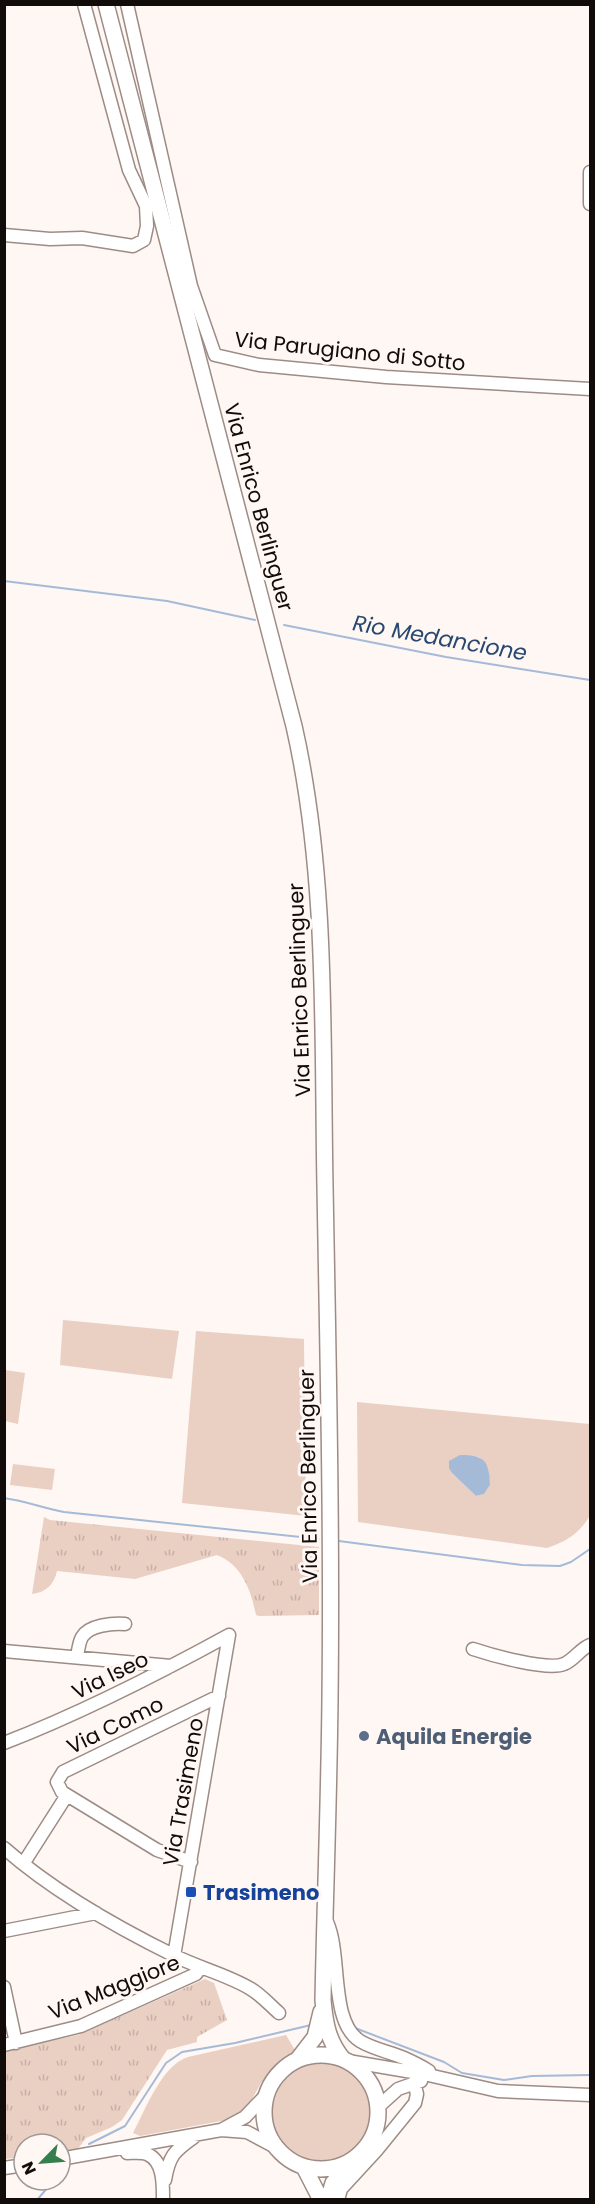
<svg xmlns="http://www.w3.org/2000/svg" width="595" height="2204" viewBox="0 0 595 2204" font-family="Poppins,sans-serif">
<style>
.grass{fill:#eacfc3;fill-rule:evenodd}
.park{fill:url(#park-tufts)}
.water{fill:#a5bad7}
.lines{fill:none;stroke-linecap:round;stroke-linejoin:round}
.stream{stroke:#a5bad7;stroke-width:2}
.minor-casing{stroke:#9d8c85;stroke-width:15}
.major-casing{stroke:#9d8c85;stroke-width:18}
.minor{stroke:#fff;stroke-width:12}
.major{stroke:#fff;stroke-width:15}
.service-dot{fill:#5c6f8a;stroke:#fef7f4;stroke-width:2}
.transit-dot{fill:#1a4fb4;stroke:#fef7f4;stroke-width:2}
.labels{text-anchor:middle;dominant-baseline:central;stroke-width:6;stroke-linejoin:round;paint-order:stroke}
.street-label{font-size:21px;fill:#110b09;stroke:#fef7f4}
.service-label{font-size:21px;font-weight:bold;fill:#4e5e75;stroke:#fef7f4;text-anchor:start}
.transit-label{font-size:21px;font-weight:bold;fill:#164399;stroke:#fef7f4;text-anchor:start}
.water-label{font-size:22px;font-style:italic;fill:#294870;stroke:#fef7f4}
</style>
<defs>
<pattern id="park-tufts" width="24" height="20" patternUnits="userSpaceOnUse" patternTransform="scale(1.5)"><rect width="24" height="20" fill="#eacfc3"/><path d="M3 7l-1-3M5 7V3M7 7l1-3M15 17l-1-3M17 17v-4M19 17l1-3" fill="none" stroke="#c8b0a6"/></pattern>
</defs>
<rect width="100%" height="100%" fill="#fef7f4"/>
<path class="grass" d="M63,1320L179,1331L172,1379L60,1365Z
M196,1331L304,1339L306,1516L182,1503Z
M5,1370L25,1373L18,1424L5,1421Z
M357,1402L590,1424L589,1517C579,1534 565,1542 547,1548L358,1522ZM460,1455L479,1457L488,1468L490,1485L484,1494L476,1496L452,1473Z
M13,1464L55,1469L52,1490L10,1485Z
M286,2035L296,2052L276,2066L261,2083L246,2110L232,2119L140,2136L133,2133C146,2109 161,2066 188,2057Z
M272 2113a50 50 0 1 1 100 0a50 50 0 1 1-100 0Z"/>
<path class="park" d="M44,1517L50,1520L319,1547V1615L259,1616L256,1615C251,1590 242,1565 217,1555L135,1579L57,1571C54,1584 47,1592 32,1594Z
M205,1979L214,1983L227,2020L197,2037V2042L167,2050L122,2120L112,2127L86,2138L77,2150L60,2152V2144H24V2157L5,2159L4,2051L78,2035Z"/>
<path class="water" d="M460,1455C485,1455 489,1461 490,1485L484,1494L476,1496L452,1473L449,1468V1461Z"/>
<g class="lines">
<path class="stream" d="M4,581L167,601L255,620
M284,625L446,657L590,680
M4,1498C25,1501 44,1508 64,1512L319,1539
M339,1541L522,1565L560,1566L571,1562L590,1549
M355,2028L444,2062L462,2073L504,2080L532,2076L590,2075
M89,2144L125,2126L166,2063L182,2052L235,2043L311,2025
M60,2173L61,2171
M37,2200L54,2180"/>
<g class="minor-casing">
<path id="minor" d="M127,4L191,286L215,355L259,365L386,377L590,389
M590,172V204
M4,235L50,239L82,238L133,246L144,240L147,226L146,206L129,170L84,4
M473,1649C491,1655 548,1671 564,1664C574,1660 580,1649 590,1645
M4,1651L171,1666
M77,1657C78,1651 79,1642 82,1637C89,1625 113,1623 125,1624
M4,1743C82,1713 156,1675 229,1635
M4,1848C54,1892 116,1927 175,1956C199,1968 228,1975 251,1989C261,1995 270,2005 279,2013
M191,1862L157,1850L62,1792L57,1782L63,1772L219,1696
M23,1864L67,1795
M327,1922C342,1955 329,2021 360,2041C373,2049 390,2052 404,2058C413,2062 421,2066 429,2071
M4,1931L96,1913
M174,1956L229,1635
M4,1987L16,2043
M4,2045L81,2026L196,1974L200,1968
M348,2061L424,2074L498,2091L590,2095
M378,2107L398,2089L421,2081
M221,2130L245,2117L267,2094
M127,2153C134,2153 141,2152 147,2154C164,2161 163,2185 163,2200
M60,2159L221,2130L247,2132L277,2148
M4,2168L24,2165
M165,2180C169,2156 174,2151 194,2137
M338,2200L341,2189L376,2151L415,2103L417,2094L414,2082"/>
</g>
<g class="major-casing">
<path id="major" d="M106,4L294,726C328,876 322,1033 325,1186C328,1357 332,1528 330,1699C329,1799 325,1900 323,2000C325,2023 328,2041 343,2059
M264 2112a57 57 0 1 1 114 0a57 57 0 1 1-114 0Z
M298,2059L315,2037L321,2012
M304,2167L321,2200
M328,2200L333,2183L349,2164"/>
</g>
<use href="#minor" class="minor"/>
<use href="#major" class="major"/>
</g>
<circle class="service-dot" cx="364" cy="1736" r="6"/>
<rect class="transit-dot" x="185" y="1886" width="12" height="12" rx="3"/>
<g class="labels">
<g class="street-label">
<text transform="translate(350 351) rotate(6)">Via Parugiano di Sotto</text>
<text transform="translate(259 507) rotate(75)">Via Enrico Berlinguer</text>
<text transform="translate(299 990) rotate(-92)">Via Enrico Berlinguer</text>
<text transform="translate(308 1476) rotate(-91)">Via Enrico Berlinguer</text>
<text transform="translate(110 1675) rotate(-26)">Via Iseo</text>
<text transform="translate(115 1725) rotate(-26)">Via Como</text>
<text transform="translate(183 1792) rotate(-80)">Via Trasimeno</text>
<text transform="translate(114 1987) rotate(-22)">Via Maggiore</text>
</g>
<g class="service-label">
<text x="376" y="1736">Aquila Energie</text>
</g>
<g class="transit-label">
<text x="203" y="1892">Trasimeno</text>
</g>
<g class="water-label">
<text transform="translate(440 638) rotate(10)">Rio Medancione</text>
</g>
</g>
<rect width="595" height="2204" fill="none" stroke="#110b09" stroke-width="12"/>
<g transform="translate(42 2162) rotate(245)"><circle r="28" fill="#fef7f4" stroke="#9f9996" stroke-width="1.5"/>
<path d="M0-4.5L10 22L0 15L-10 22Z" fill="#347f4d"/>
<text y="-9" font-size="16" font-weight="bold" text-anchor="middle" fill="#110b09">N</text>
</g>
</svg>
